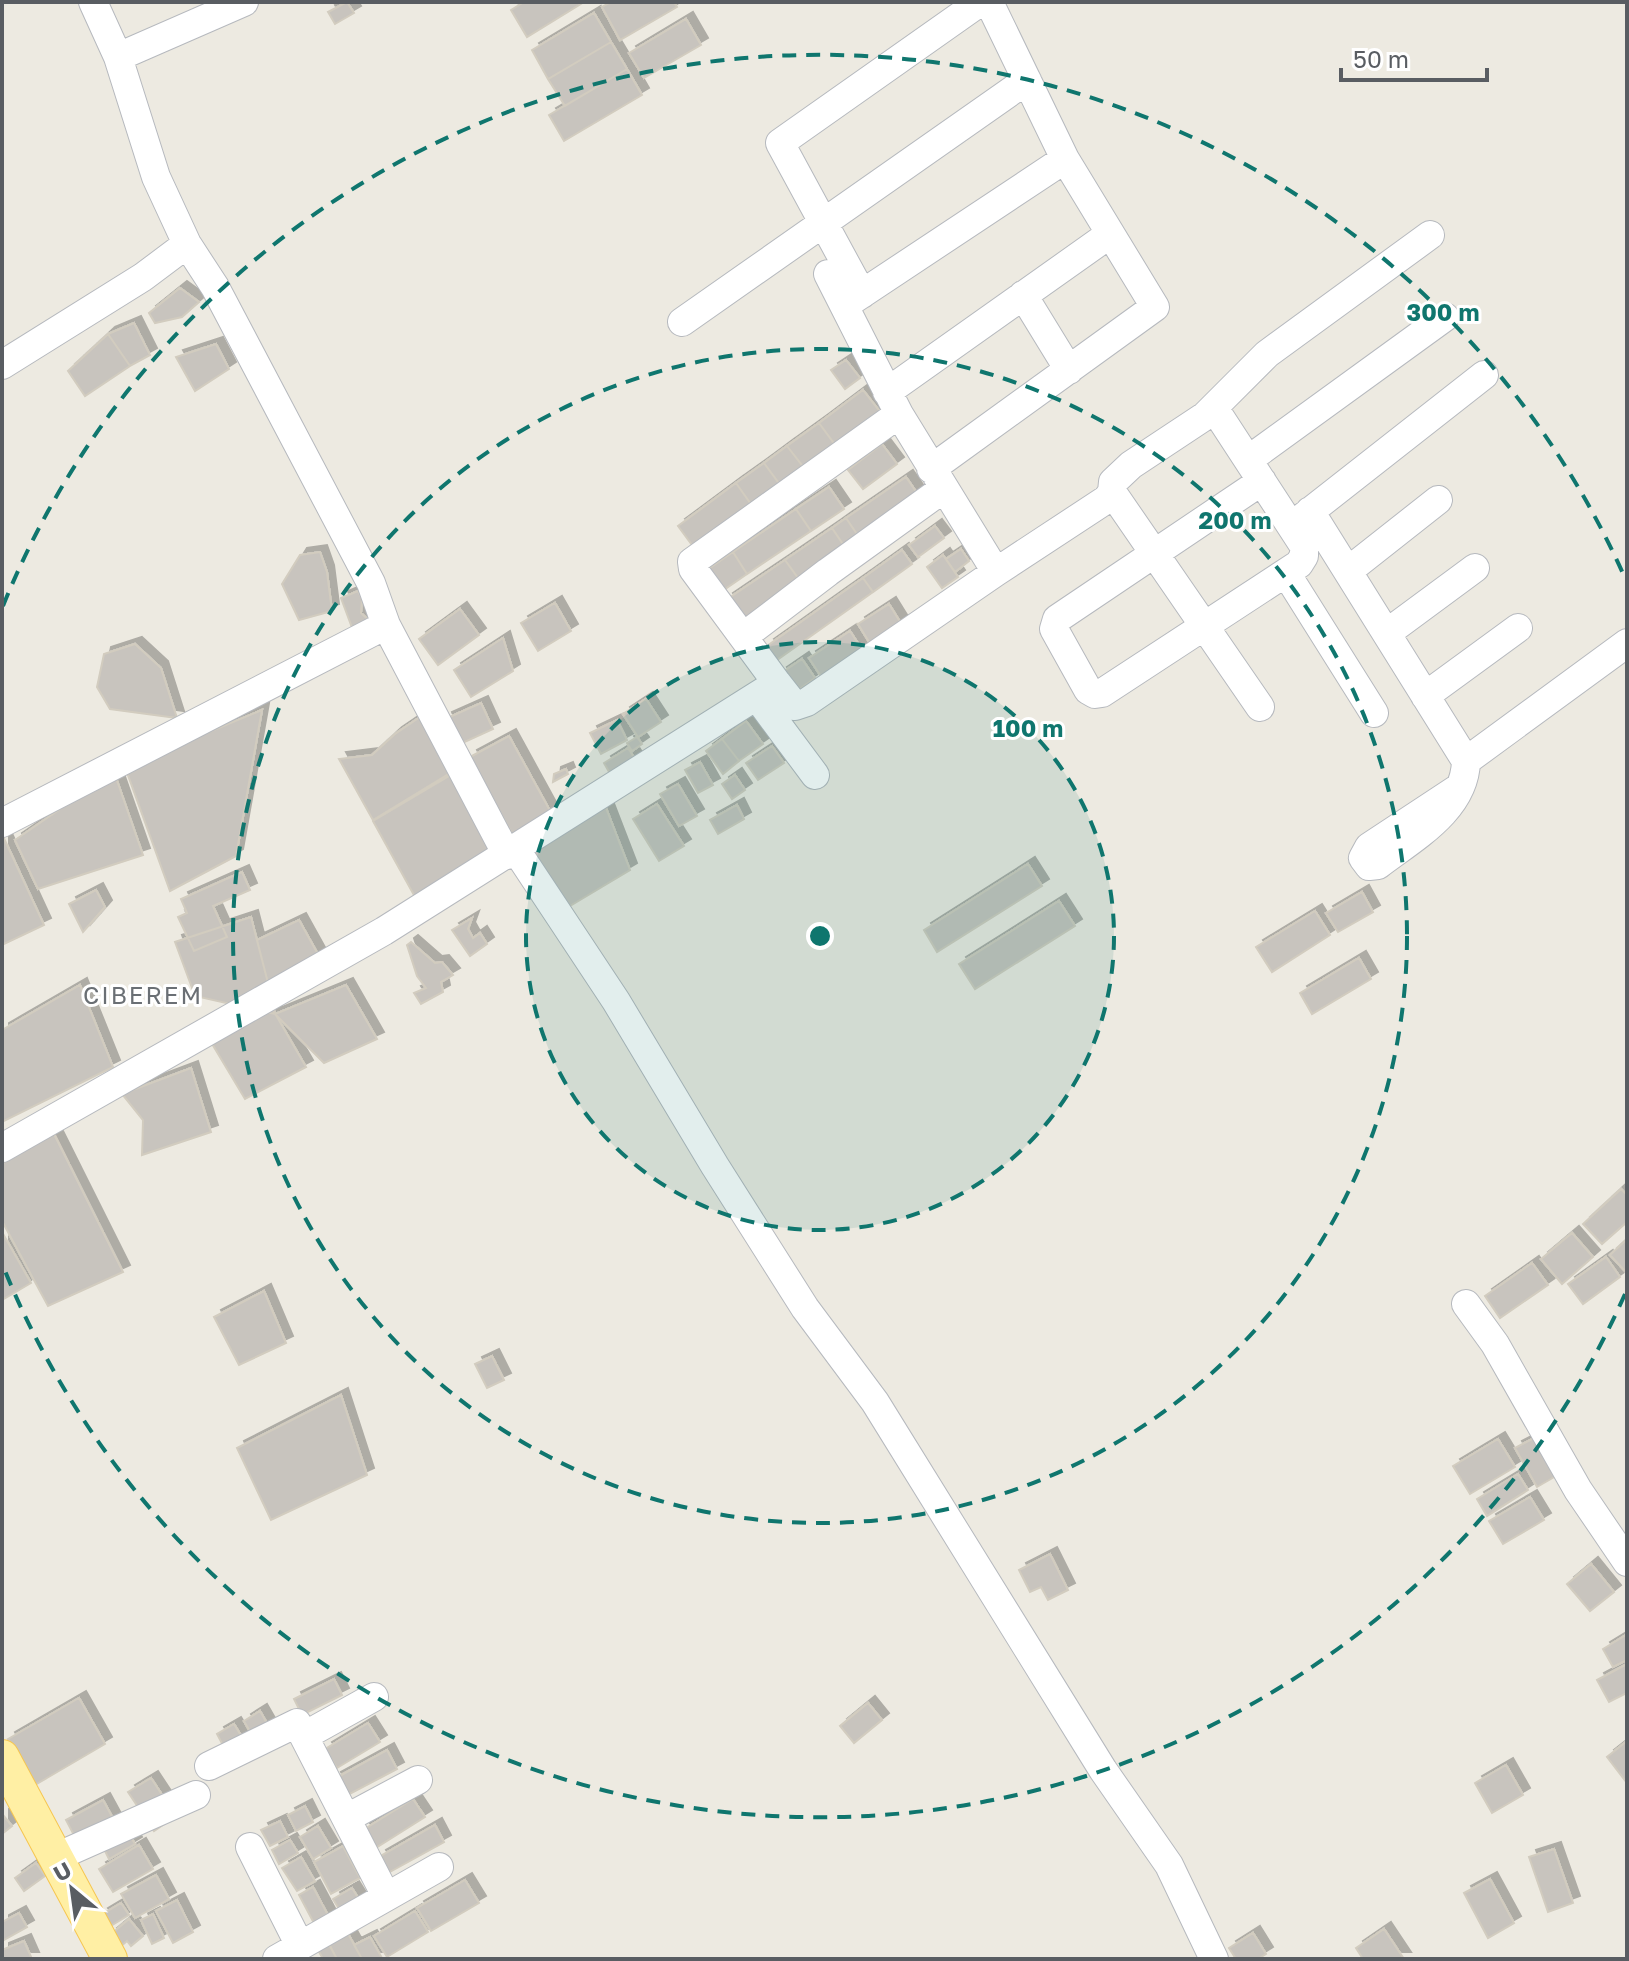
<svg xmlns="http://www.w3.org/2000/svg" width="1629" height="1961" viewBox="0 0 1629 1961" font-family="'Golos Text',sans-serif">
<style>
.building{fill:#c8c4be;stroke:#d2ccbf;stroke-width:2;filter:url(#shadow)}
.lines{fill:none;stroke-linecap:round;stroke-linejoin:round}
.minor-casing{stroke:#b6b9be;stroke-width:30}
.major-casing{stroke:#f6c651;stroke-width:36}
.minor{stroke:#fff;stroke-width:28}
.major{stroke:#ffefa4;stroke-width:34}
.ring{fill:none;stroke:#0f766e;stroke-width:4;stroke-dasharray:14 10}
.labels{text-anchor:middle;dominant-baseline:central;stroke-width:6;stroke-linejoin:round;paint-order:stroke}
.quarter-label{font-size:24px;letter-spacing:2px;fill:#6a6f74;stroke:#fff}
.centre{fill:#0f766e;stroke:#fff;stroke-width:4}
.ring-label{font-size:24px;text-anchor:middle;font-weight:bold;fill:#0f766e;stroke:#fff;stroke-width:6;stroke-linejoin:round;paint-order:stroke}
</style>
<defs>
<filter id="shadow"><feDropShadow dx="7" dy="-7" stdDeviation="0" flood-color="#0004"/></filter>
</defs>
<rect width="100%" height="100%" fill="#edeae1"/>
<path class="building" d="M347,2L354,13L335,24L328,12Z
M524,2H584L527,37L511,10Z
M611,2H674L677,7L620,40L602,7Z
M594,13L611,42L548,79L532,50Z
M686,19L701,45L644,78L629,53Z
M611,42L627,69L565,106L548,79Z
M627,69L642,95L564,141L549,115Z
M180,288L199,302L182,317L155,323L149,313Z
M134,323L150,355L130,366L108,334Z
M108,334L130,366L85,396L68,371Z
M216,344L229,369L195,391L176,357Z
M846,360L860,378L845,389L831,370Z
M863,390L881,413L836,446L819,423Z
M819,423L836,446L805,469L787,446Z
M882,444L897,464L863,489L848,470Z
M787,446L805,469L781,486L764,463Z
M764,463L781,486L753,507L736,483Z
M906,477L919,496L859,537L846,518Z
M736,483L753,507L695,549L678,526Z
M829,487L844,509L811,531L796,509Z
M796,509L811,531L747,574L733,552Z
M846,518L861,540L847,550L832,528Z
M935,526L944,538L918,557L909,545Z
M832,528L847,550L801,582L785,560Z
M961,549L969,561L955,572L946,559Z
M902,550L912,564L873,592L863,578Z
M320,552L327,572L332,611L299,620L282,584L300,555Z
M733,552L747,574L715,596L701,574Z
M943,555L958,577L942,588L927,567Z
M785,560L801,582L742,622L726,600Z
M863,578L873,592L777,660L767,646Z
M358,591L362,599L361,613L371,622L354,633L341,598Z
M555,603L571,631L538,651L521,623Z
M889,604L902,625L871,645L858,624Z
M460,609L479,635L438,665L419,639Z
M850,631L865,654L824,681L809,658Z
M503,638L513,671L471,697L454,670Z
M135,644L161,668L177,718L110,709L97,687L104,654Z
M802,659L815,678L794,693L780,674Z
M646,699L661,722L638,737L623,714Z
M481,703L493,729L456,746L445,719Z
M262,710L236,856L170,891L125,767Z
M426,713L455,770L373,820L339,759L372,755L395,734Z
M617,720L627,740L601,754L590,733Z
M746,721L763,744L739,761L722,739Z
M509,736L554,818L515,839L470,757Z
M637,737L642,744L632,751L627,743Z
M722,739L739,761L723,774L706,751Z
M772,746L784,763L758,780L746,763Z
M628,748L637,762L612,777L604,763Z
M700,762L713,785L698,793L685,770Z
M566,769L568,774L553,782L554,774Z
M114,772L143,855L38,889L15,840Z
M456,772L500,855L415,897L373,821Z
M735,775L745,790L732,799L722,784Z
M678,784L697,816L679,826L660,794Z
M603,800L630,870L570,906L527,849Z
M657,804L684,846L659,861L633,819Z
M737,805L744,819L718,834L710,820Z
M2,834L44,925L2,945Z
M1028,864L1042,886L937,952L924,930Z
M242,872L250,890L213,906L227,937L194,951L178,917L187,913L181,899Z
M96,890L105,907L83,932L69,904Z
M1362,892L1373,912L1338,932L1326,913Z
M1059,901L1075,926L975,989L959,964Z
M1315,911L1330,935L1272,972L1256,947Z
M251,917L268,983L275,1014L195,996L175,942Z
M472,918L468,929L473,938L480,933L487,944L470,956L452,930Z
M299,920L319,956L268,983L257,940Z
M411,942L435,963L442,962L453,975L441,982L443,992L421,1004L414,993L426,988L417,976L407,945Z
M1359,958L1371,979L1312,1014L1300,993Z
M80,985L113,1067L2,1122V1030Z
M346,985L377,1039L324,1063L275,1014Z
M269,1003L306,1067L245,1099L208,1037Z
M191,1068L211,1132L142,1155L143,1120L122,1094Z
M51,1128L123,1272L48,1306L2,1221V1164Z
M1621,1189L1627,1195V1222L1602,1244L1583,1224Z
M2,1232L31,1283L2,1300Z
M1572,1233L1593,1257L1562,1284L1541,1259Z
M1627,1239V1271L1626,1272L1610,1255Z
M1606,1257L1620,1277L1583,1304L1568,1284Z
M1532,1263L1548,1285L1500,1318L1485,1296Z
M264,1291L286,1343L239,1365L214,1317Z
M492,1356L504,1380L487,1388L475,1364Z
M341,1395L367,1475L271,1520L237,1448Z
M1534,1438L1556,1476L1537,1487L1515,1448Z
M1498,1439L1515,1467L1470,1494L1453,1466Z
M1518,1474L1528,1490L1487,1516L1477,1499Z
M1530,1497L1544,1520L1503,1544L1489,1521Z
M1050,1554L1068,1590L1048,1600L1041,1587L1030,1592L1019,1570Z
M1591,1564L1614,1592L1590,1611L1567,1584Z
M1626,1635L1627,1660L1613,1667L1603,1649Z
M1627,1664V1693L1609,1702L1597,1680Z
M334,1679L342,1695L302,1715L294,1699Z
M79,1698L105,1744L35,1785L8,1739Z
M868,1703L882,1720L854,1743L840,1726Z
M260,1711L268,1725L252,1735L244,1721Z
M368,1723L380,1742L337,1768L325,1749Z
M234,1724L245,1742L227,1753L217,1734Z
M1627,1741V1783L1607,1757Z
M387,1750L397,1769L344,1797L334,1779Z
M1506,1765L1523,1795L1492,1813L1475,1783Z
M151,1778L176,1816L154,1831L128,1792Z
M413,1799L425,1817L374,1849L363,1830Z
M103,1800L115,1822L77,1841L66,1820Z
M305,1806L313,1822L296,1831L288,1815Z
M3,1815L12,1826L2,1834V1816Z
M280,1821L288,1837L270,1846L261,1830Z
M435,1825L444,1842L388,1873L379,1857Z
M318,1826L331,1848L313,1859L300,1837Z
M129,1834L135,1844L109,1859L104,1849Z
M290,1840L298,1853L279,1864L272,1850Z
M139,1845L153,1869L113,1892L99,1869Z
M343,1846L360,1878L331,1894L314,1862Z
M1554,1849L1573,1903L1548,1912L1529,1857Z
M301,1857L315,1881L297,1891L282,1868Z
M36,1863L45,1876L24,1891L15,1878Z
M156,1875L169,1899L135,1918L121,1894Z
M1490,1879L1514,1923L1488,1938L1464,1893Z
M465,1880L479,1903L431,1931L417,1908Z
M313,1887L329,1917L315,1925L299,1895Z
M352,1888L360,1901L341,1912L333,1899Z
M177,1900L193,1932L173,1943L156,1911Z
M121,1903L129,1915L109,1927L101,1915Z
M415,1911L428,1932L387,1957L374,1936Z
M19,1913L27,1927L2,1941V1922Z
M153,1914L164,1938L152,1944L141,1920Z
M129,1919L143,1936L131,1946L127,1941L120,1947L110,1935Z
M1384,1929L1404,1959H1363L1356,1948Z
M346,1930L362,1959H337L327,1941Z
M1253,1933L1266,1954L1258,1959H1236L1229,1948Z
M370,1937L382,1958L381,1959H362L354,1945Z
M24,1941L32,1959H2V1950Z
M329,1944L337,1959H323L318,1950Z"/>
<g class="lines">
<g class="minor-casing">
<path id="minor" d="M93,2L118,57L156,177L187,244
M118,57L244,2
M828,274L899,414L996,572
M862,294L780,143L980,2
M1023,295L1069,370
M848,303L1065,159
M682,322L1027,80
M2,365L143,277L187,244L215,287L371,583L386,625L507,855
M887,392L1110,234
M1214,408L1304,546V556L1299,564L1102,693L1095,694L1088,690L1054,629L1057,619L1262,481
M1248,460L1445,317
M931,469L1155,307L1065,159L989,2
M1112,492L1260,707
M1310,511L1466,761C1465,810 1413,838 1378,865L1369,866L1363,858L1369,847L1460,787
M1298,521L1484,375
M1348,571L1438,500
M1286,573L1374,713
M1387,633L1475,568
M744,636L828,572L943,489
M777,683L795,706L807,702L996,572L1107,499L1112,492L1113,482L1131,465L1205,416L1267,354L1430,235
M1425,696L1518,628
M757,697L815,775
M1466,761L1627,643
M2,823L386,625
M516,850L616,1001L715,1166L805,1308L875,1402L1103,1770L1169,1865L1214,1959
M2,1148L384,931L777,683L693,569L692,562L899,414
M1466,1304L1495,1344L1578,1490L1627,1562
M304,1736L374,1697
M209,1766L297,1723L386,1896
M347,1818L418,1780
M250,1847L300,1946
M54,1858L196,1795
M277,1959L439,1867"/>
</g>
<g class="major-casing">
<path id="major" d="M2,1757L110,1959"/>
</g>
<use href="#minor" class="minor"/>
<use href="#major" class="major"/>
</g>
<circle cx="820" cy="936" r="294" fill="#0f766e" fill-opacity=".12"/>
<g class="ring">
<circle cx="820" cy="936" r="294"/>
<circle cx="820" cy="936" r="587"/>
<path d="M1625 1294A881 881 0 0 1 3 1266M3 606A881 881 0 0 1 1625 578"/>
</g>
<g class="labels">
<g class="quarter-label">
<text x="143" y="994">CIBEREM</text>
</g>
</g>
<circle cx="820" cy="936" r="12" class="centre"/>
<g class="ring-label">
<text x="1443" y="321">300 m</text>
<text x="1235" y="529">200 m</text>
<text x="1028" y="737">100 m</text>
</g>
<rect width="1629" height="1961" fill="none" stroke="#595d62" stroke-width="8"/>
<g transform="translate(72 1889) rotate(331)" stroke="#ffffff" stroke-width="6" paint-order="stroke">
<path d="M0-6L14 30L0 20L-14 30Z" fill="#595d62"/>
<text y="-12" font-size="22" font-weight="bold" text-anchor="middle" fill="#595d62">U</text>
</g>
<path d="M1341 68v12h146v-12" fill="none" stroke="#595d62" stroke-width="4"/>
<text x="1353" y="68" font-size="24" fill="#595d62" stroke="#ffffff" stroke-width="6" paint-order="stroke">50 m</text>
</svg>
